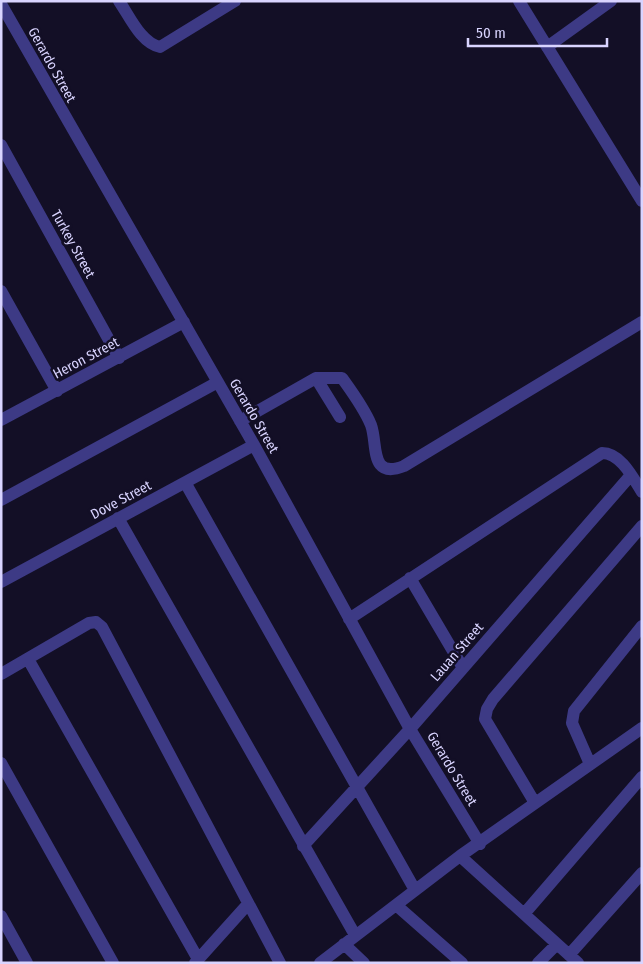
<svg xmlns="http://www.w3.org/2000/svg" width="643" height="964" viewBox="0 0 643 964" font-family="'Fira Sans Condensed',sans-serif">
<style>
.lines{fill:none;stroke-linecap:round;stroke-linejoin:round}
.minor{stroke:#3d3a85;stroke-width:12}
.labels{text-anchor:middle;dominant-baseline:central;stroke-width:5;stroke-linejoin:round;paint-order:stroke}
.street-label{font-size:14px;fill:#d9d4ff;stroke:#130f26}
</style>
<rect width="100%" height="100%" fill="#130f26"/>
<g class="lines">
<path class="minor" d="M119,1C130,17 141,43 160,47L235,1
M519,1L642,201
M1,4L254,445L410,729L480,844
M547,47L611,1
M1,145L119,358
M1,291L57,391
M316,378L340,417
M1,420L184,322
M240,421L316,378H342C352,392 364,408 371,425C378,444 369,480 404,466L642,322
M186,484L415,890
M1,500L218,382
M118,518L355,935
M410,578L463,668
M1,582L254,445
M349,619L602,453C621,453 633,478 642,492
M28,659L198,959
M1,674L89,623L96,622L102,627L280,963
M1,763L113,963
M590,764L572,723L574,711L642,626
M535,803L485,719L487,709L493,699L642,526
M303,846L410,729L631,475
M460,856L578,963
M396,905L462,963
M524,914L642,777
M1,916L27,963
M344,944L364,963
M569,955L642,873
M195,963L248,904
M320,963L460,856L642,728
M538,963L557,944"/>
</g>
<g class="labels">
<g class="street-label">
<text transform="translate(52 65) rotate(61)">Gerardo Street</text>
<text transform="translate(73 244) rotate(61)">Turkey Street</text>
<text transform="translate(86 358) rotate(-28)">Heron Street</text>
<text transform="translate(254 416) rotate(60)">Gerardo Street</text>
<text transform="translate(121 500) rotate(-28)">Dove Street</text>
<text transform="translate(457 652) rotate(-49)">Lauan Street</text>
<text transform="translate(452 769) rotate(59)">Gerardo Street</text>
</g>
</g>
<rect width="643" height="964" fill="none" stroke="#d9d4ff" stroke-width="5"/>
<path d="M468 38v8h139v-8" fill="none" stroke="#d9d4ff" stroke-width="2.5"/>
<text x="476" y="38" font-size="15" fill="#d9d4ff" stroke="#130f26" stroke-width="4" paint-order="stroke">50 m</text>
</svg>
